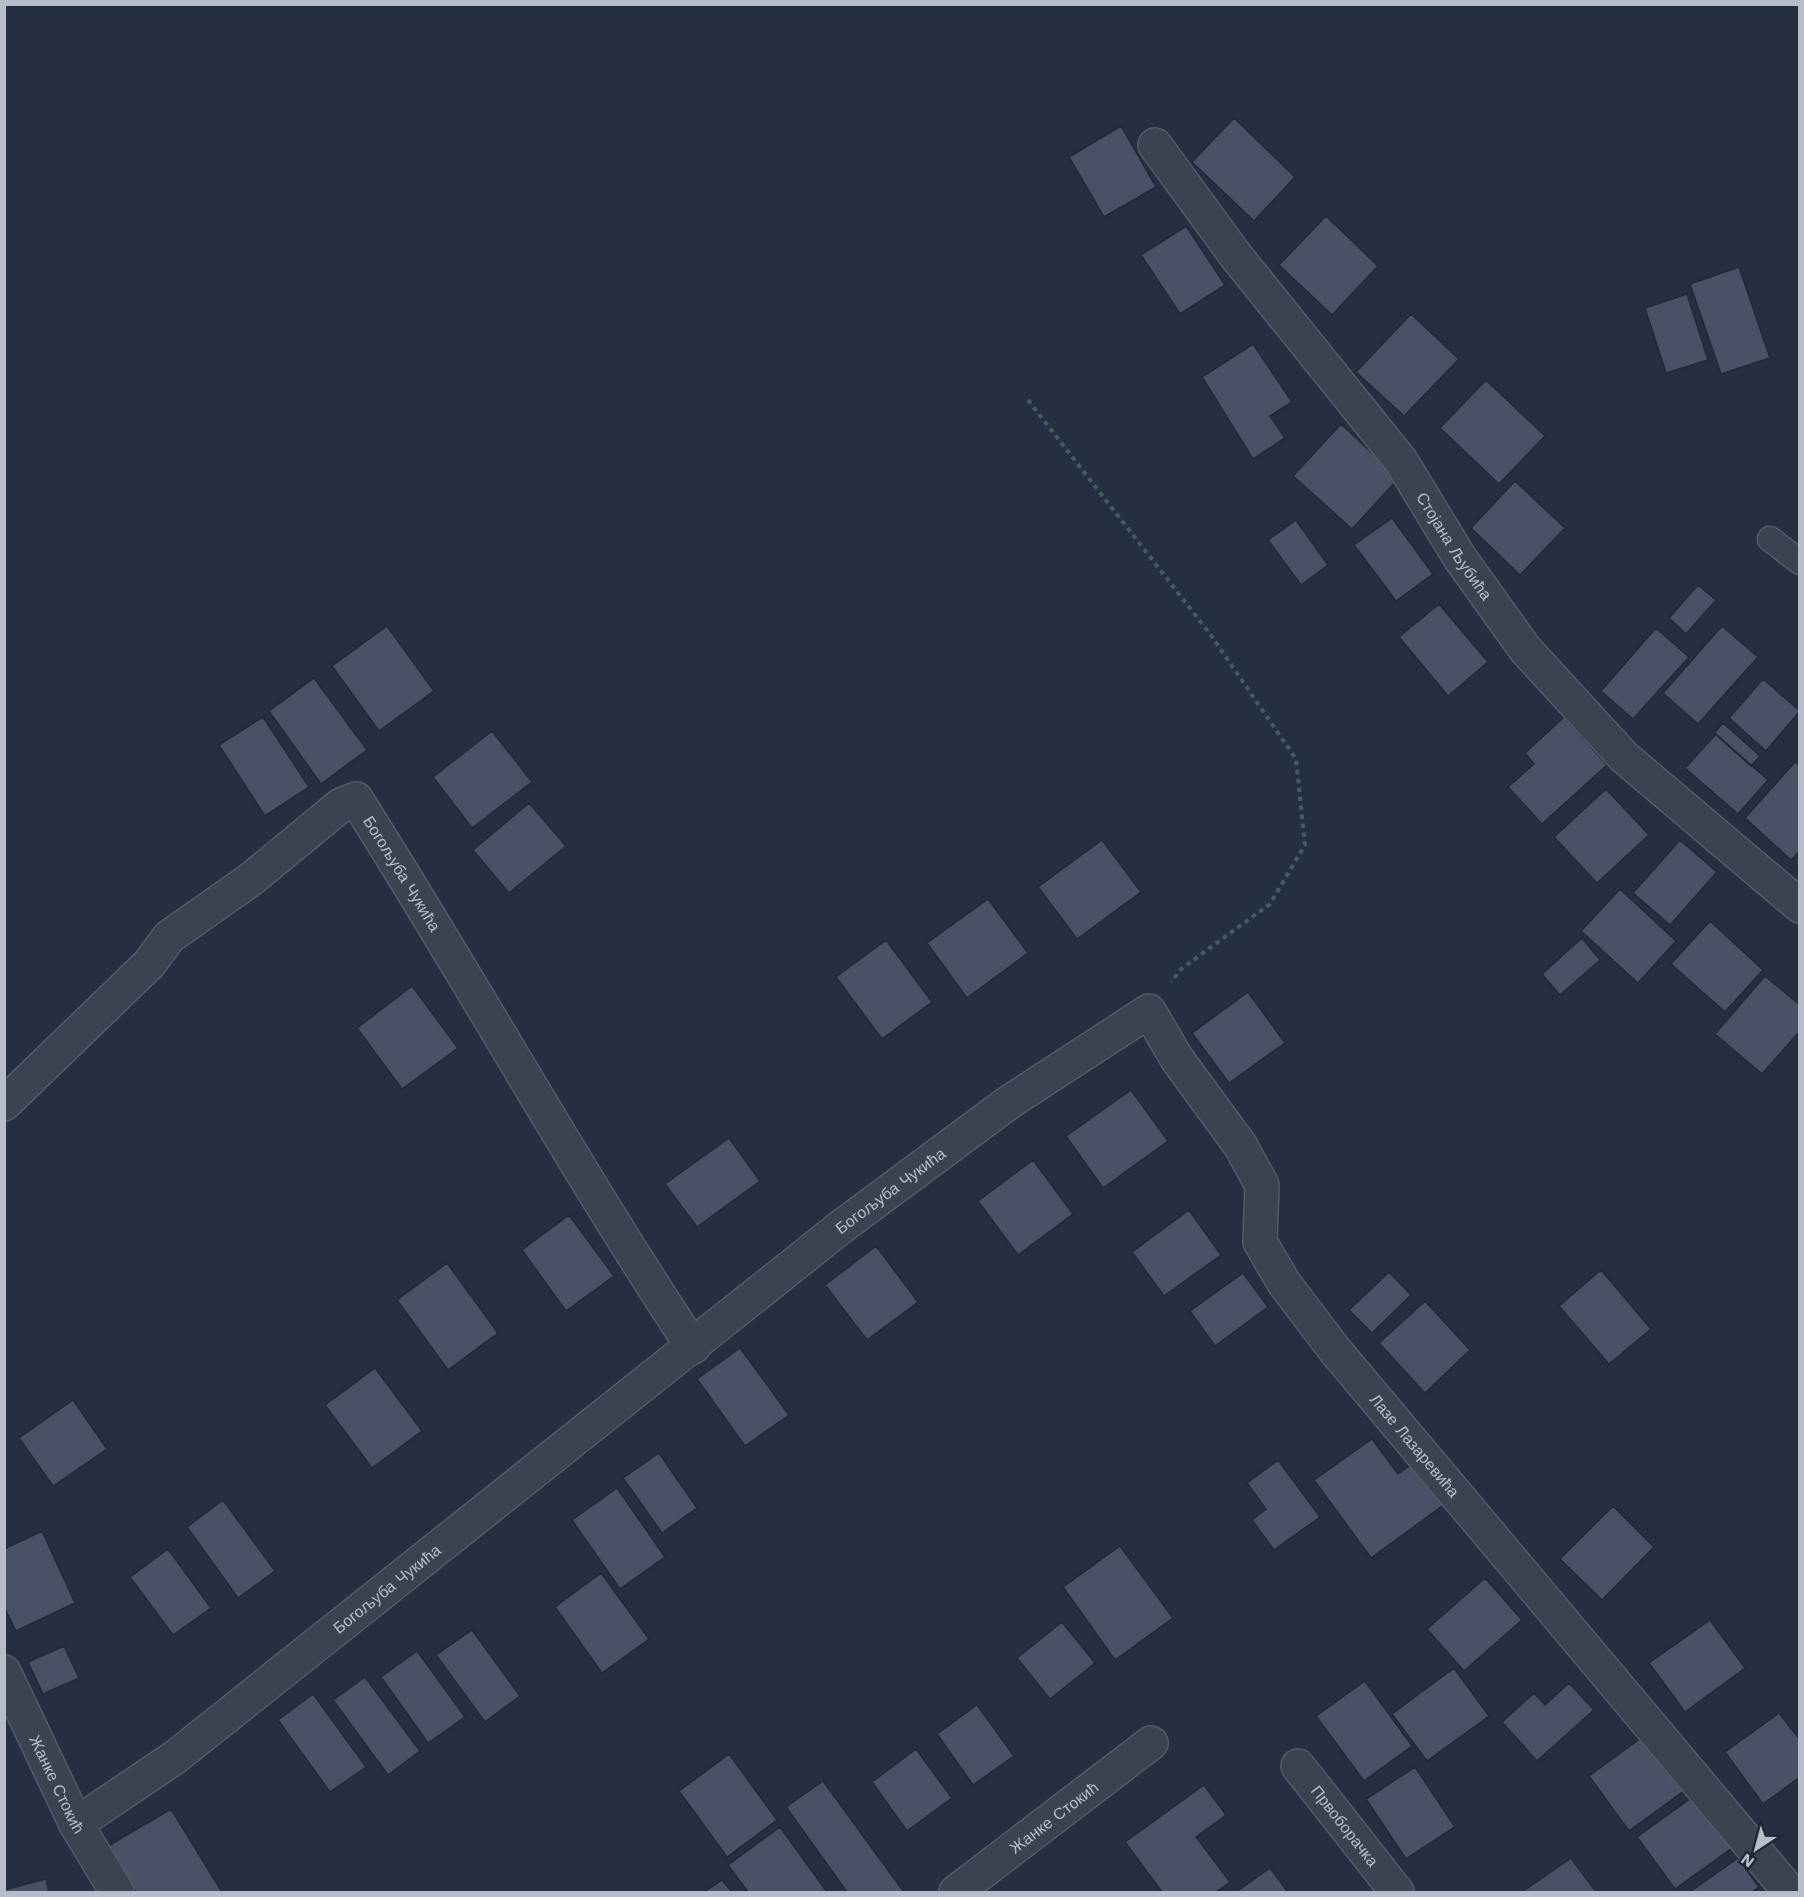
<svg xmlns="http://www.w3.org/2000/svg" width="1804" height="1897" viewBox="0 0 1804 1897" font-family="'Work Sans',sans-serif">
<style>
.building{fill:#485166;stroke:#212939;stroke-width:1.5}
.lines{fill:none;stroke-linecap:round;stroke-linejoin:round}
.lane-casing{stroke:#535a69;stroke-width:27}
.street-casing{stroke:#535a69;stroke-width:36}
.path{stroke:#475a60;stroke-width:4;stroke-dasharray:4.5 4.5;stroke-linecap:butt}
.lane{stroke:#3b4252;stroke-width:24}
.street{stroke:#3b4252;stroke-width:33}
.labels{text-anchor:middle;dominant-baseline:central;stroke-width:4.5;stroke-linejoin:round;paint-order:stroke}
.street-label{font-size:16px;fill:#b8bdcc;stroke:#1f2737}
</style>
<rect width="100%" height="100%" fill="#262f42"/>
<path class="building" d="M1234,118L1295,177L1254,221L1192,162Z
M1121,126L1156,187L1104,217L1069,157Z
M1326,216L1378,266L1332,315L1279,265Z
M1186,226L1225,285L1180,314L1141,255Z
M1739,267L1770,358L1721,374L1690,284Z
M1687,294L1708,360L1666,373L1645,308Z
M1411,314L1459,359L1404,416L1356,372Z
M1253,344L1292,402L1270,416L1285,438L1253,459L1202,377Z
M1486,380L1545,436L1499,484L1440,428Z
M1341,424L1399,478L1352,529L1293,476Z
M1515,481L1565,528L1520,575L1471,528Z
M1392,518L1433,574L1396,601L1354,545Z
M1296,520L1328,565L1301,585L1268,540Z
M1698,585L1716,600L1686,634L1669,618Z
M1439,604L1488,662L1448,696L1399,637Z
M387,626L434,691L379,731L332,666Z
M1722,626L1758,657L1698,724L1663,693Z
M1656,628L1689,657L1633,719L1601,691Z
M314,678L367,750L321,784L269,711Z
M1763,679L1800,711L1766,751L1729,718Z
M263,717L309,787L265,816L219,745Z
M1564,717L1607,765L1542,824L1508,787L1534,764L1525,753Z
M1723,723L1760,756L1751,766L1714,733Z
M492,731L532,782L472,828L433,777Z
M1716,734L1768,780L1738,814L1685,768Z
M1795,762L1800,766V851L1791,860L1745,818Z
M1606,789L1649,835L1597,883L1554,837Z
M529,803L566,846L509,893L473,850Z
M1102,840L1141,892L1077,939L1038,887Z
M1680,840L1717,872L1670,925L1633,893Z
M1620,889L1676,941L1638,983L1581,931Z
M988,899L1028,953L967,998L927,943Z
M1710,921L1763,970L1725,1012L1671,964Z
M1582,938L1600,960L1560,995L1542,974Z
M886,940L932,1002L882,1039L836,977Z
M1765,976L1800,1005V1031L1762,1074L1715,1034Z
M412,986L458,1048L402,1089L357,1028Z
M1248,992L1285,1043L1229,1083L1192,1033Z
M1131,1090L1168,1141L1103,1188L1066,1136Z
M729,1138L760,1181L697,1227L665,1184Z
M1033,1160L1073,1214L1018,1255L978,1201Z
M1189,1210L1221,1255L1164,1296L1132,1252Z
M569,1215L614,1276L566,1311L522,1250Z
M876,1246L918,1302L867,1340L825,1285Z
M447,1263L498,1333L448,1370L397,1300Z
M1601,1270L1651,1329L1609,1364L1559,1306Z
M1389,1272L1411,1295L1372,1333L1349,1310Z
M1243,1273L1268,1307L1215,1346L1190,1311Z
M1425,1301L1470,1350L1425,1393L1379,1343Z
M740,1348L789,1415L745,1446L697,1379Z
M375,1368L422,1431L372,1468L325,1405Z
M73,1400L107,1449L53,1486L19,1438Z
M1372,1439L1398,1474L1419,1459L1449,1501L1371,1558L1314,1480Z
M659,1453L697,1508L662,1533L623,1478Z
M1278,1460L1320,1517L1274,1550L1252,1520L1266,1509L1247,1483Z
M617,1488L665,1557L620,1589L572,1520Z
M223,1500L275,1571L238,1598L187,1527Z
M1613,1506L1654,1547L1602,1600L1560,1559Z
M42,1531L75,1603L16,1631L4,1607V1549Z
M1120,1546L1173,1618L1115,1660L1063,1587Z
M168,1549L211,1608L173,1635L130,1577Z
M601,1573L649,1639L602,1673L555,1607Z
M1485,1578L1522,1620L1464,1671L1427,1629Z
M1710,1620L1745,1668L1685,1712L1649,1663Z
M1062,1622L1095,1663L1050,1699L1017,1658Z
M472,1630L520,1696L485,1722L436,1655Z
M64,1646L79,1678L43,1694L28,1662Z
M417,1651L465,1717L428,1743L381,1677Z
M1454,1668L1489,1716L1427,1761L1392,1714Z
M365,1677L420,1751L388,1775L333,1700Z
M1365,1681L1412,1746L1364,1781L1316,1716Z
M1569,1683L1594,1710L1537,1761L1502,1722L1534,1693L1545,1705Z
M313,1694L366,1767L330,1792L278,1720Z
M977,1705L1014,1756L973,1785L937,1734Z
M1779,1713L1800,1740V1777L1763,1804L1725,1752Z
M1645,1735L1685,1790L1629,1831L1589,1776Z
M916,1749L952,1798L907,1831L872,1782Z
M729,1754L777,1820L727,1857L679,1791Z
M1415,1767L1455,1827L1406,1859L1366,1799Z
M823,1781L904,1892H847L786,1807Z
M1204,1785L1226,1815L1196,1837L1230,1882L1216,1892H1162L1125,1842Z
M1694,1796L1732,1848L1675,1889L1637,1837Z
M171,1809L222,1892H136L108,1846Z
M780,1827L827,1892H748L728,1865Z
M1571,1858L1596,1892H1522Z
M1738,1858L1759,1887L1752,1892H1690Z
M1270,1868L1288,1892H1236Z
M46,1879L49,1892H4V1890Z
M722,1880L732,1892H704Z"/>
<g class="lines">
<g class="lane-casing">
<path id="lane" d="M1770,539L1800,562"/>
</g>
<g class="street-casing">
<g id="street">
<path id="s1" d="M1155,145L1236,256L1401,461L1460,558L1525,649L1624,757L1800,906"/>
<path id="s2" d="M4,1104L149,964L169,937L250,880L341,805L356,799C471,980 574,1168 693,1347"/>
<path id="s3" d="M4,1672L76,1824L117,1892"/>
<path id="s4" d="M1298,1766L1397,1892"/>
<path id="s5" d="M76,1824L174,1758L841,1227L1008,1103L1149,1011L1177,1059L1240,1145L1262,1185L1260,1242L1284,1283L1334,1349L1790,1892"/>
<path id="s6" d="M956,1892L1151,1743"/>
</g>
</g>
<path class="path" d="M1028,400L1210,634L1296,759L1305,845L1270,904L1181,969L1171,982"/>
<use href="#lane" class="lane"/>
<use href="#street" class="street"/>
</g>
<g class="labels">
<g class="street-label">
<text stroke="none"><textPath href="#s1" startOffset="501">Стојана Љубића</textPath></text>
<text stroke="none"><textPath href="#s2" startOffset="556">Богољуба Чукића</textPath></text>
<text stroke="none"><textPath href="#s5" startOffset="1032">Богољуба Чукића</textPath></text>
<text stroke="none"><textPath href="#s5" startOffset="1868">Лазе Лазаревића</textPath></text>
<text stroke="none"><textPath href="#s5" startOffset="390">Богољуба Чукића</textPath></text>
<text stroke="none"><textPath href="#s3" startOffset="124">Жанке Стокић</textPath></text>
<text stroke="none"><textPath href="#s6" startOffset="123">Жанке Стокић</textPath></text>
<text stroke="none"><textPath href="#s4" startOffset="76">Првоборачка</textPath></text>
</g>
</g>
<rect width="1804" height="1897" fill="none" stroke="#b8bdcc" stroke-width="12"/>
<g transform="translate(1756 1849) rotate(216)" stroke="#1f2737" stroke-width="4.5" paint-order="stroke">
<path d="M0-4.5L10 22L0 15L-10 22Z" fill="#b8bdcc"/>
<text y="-9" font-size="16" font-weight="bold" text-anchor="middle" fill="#b8bdcc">N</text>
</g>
</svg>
